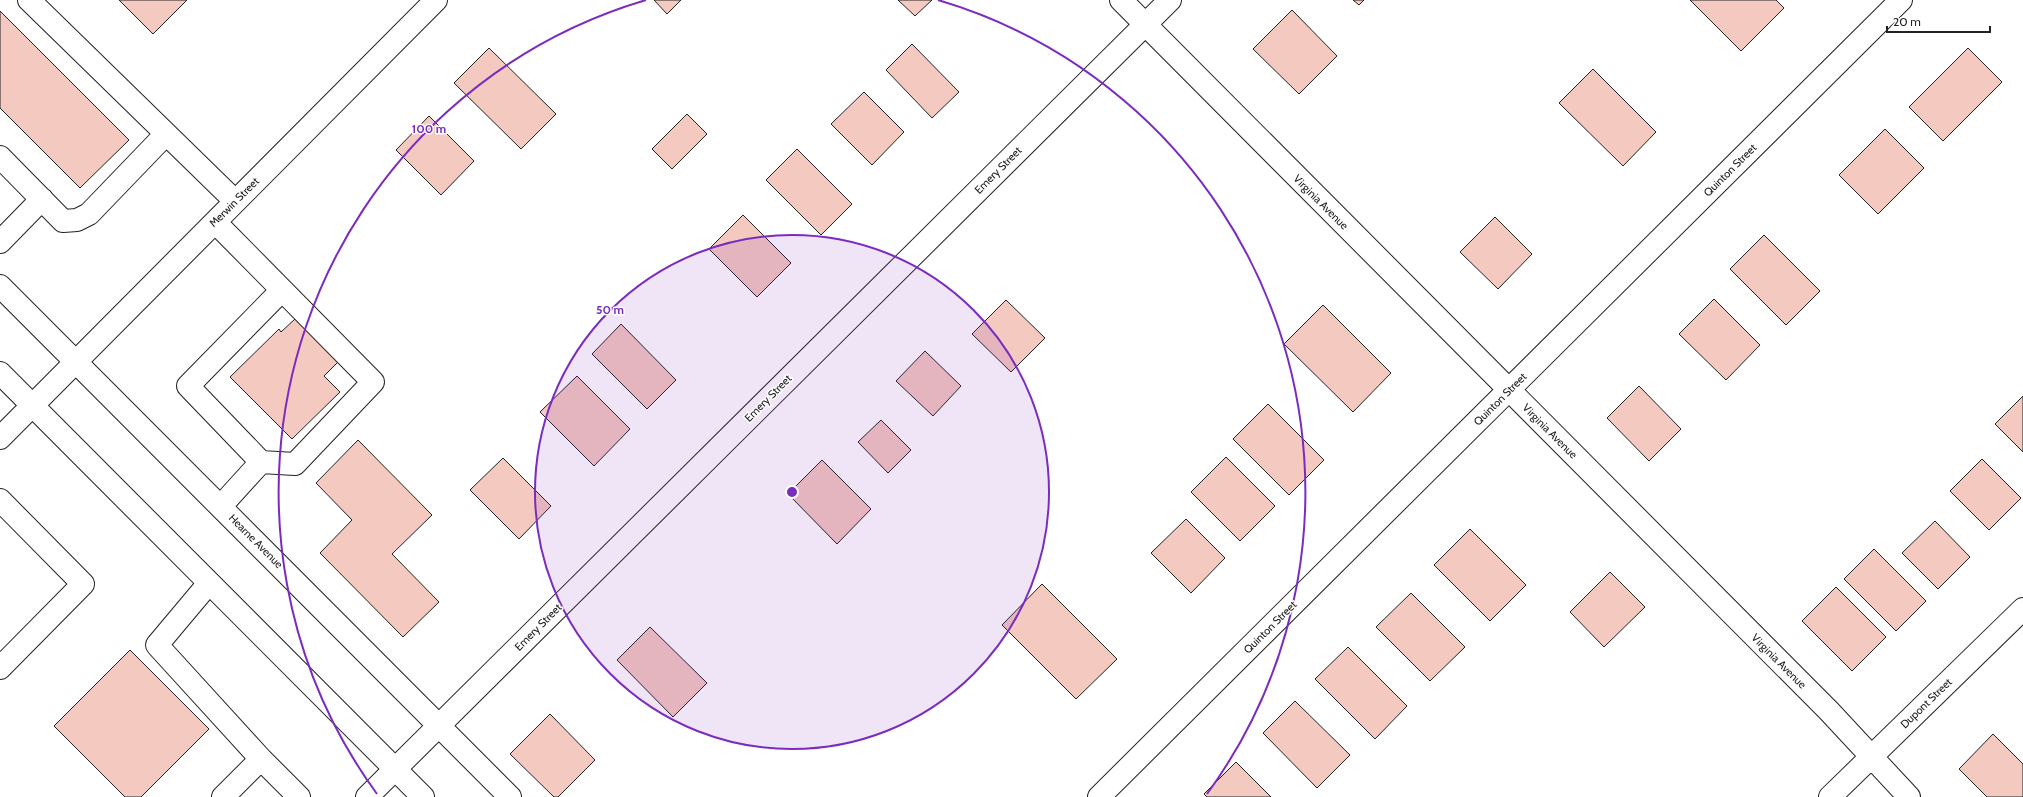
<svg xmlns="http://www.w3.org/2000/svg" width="2023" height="797" viewBox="0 0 2023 797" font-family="Cabin,sans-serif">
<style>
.building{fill:#f3c9c0;stroke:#222}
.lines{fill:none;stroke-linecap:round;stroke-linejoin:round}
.minor-casing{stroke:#222;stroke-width:24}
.major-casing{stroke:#222;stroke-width:24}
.minor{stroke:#fff;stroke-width:22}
.major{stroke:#fff;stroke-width:22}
.ring{fill:none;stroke:#7b2cbf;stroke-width:2}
.labels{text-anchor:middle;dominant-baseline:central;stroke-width:3;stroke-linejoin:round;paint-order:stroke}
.street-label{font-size:11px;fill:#222;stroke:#fff}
.centre{fill:#7b2cbf;stroke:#fff;stroke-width:2}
.ring-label{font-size:12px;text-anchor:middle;font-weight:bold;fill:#7b2cbf;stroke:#fff;stroke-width:3;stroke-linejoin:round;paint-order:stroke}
</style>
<rect width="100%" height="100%" fill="#fff"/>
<path class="building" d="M119,0H187L153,34Z
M654,0H681L667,14Z
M898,0H932L915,16Z
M1353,0H1364L1359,5Z
M1690,0H1776L1784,8L1741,51Z
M1292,10L1337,56L1299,94L1253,49Z
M0,11L129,140L80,188L0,108Z
M912,44L959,92L932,118L886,70Z
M489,48L556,114L521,149L454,83Z
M1968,48L2002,82L1943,141L1909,107Z
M1593,69L1656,132L1623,166L1559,103Z
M864,92L904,132L872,165L831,124Z
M687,114L707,134L672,169L652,149Z
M429,116L474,161L441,195L396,150Z
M1885,129L1924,168L1878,214L1839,175Z
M797,149L852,204L821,235L766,180Z
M743,215L791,263L757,297L709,249Z
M1495,217L1532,254L1498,289L1460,252Z
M1764,235L1820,291L1786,325L1730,269Z
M1714,299L1760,345L1726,380L1679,334Z
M1006,300L1045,338L1011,372L972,334Z
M1323,305L1391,373L1353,412L1284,344Z
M295,319L338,362L324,376L340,392L292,439L230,377L279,329L281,332Z
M621,324L676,380L647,409L592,354Z
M925,351L961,386L933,416L896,381Z
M577,376L630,429L594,466L540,412Z
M1639,386L1681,429L1649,461L1607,418Z
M2023,396V452L1995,424Z
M1268,404L1324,460L1289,495L1233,439Z
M881,420L911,450L888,473L858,442Z
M358,440L432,515L392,554L439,602L403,637L320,553L352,520L316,483Z
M1226,457L1275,506L1240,541L1191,492Z
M503,458L551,506L519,539L470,490Z
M1982,459L2021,498L1989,530L1950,491Z
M822,460L871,509L837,544L788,494Z
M1186,519L1225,558L1191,593L1151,553Z
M1935,521L1970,557L1938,589L1902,553Z
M1470,529L1526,585L1490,621L1434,565Z
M1874,549L1926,601L1896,631L1844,579Z
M1610,572L1645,607L1604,647L1570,612Z
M1042,584L1117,659L1076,699L1002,625Z
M1836,587L1886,637L1852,671L1802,621Z
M1411,593L1465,647L1430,681L1376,627Z
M650,627L707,683L673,717L617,660Z
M1348,647L1407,706L1375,739L1315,679Z
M130,650L209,729L141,797H125L54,726Z
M1295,701L1350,755L1317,788L1263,733Z
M550,714L595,760L558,797H554L510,754Z
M1993,734L2023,764V797H1987L1959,769Z
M1236,762L1271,797H1207L1204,794Z"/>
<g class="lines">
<g class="minor-casing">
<path id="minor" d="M29,0L235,201
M1121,0L1829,711L1909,797
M0,157L63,221L77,220L89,214L166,134
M215,222L373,382L295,464L261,462L188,386L282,290
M0,242L42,199
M0,438L436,0
M0,500L83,584L0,668
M221,506L261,462
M209,583L157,645L261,759
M223,797L261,759L299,797
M367,797L1170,0
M1099,797L1901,0
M1830,797L2023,609"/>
</g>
<g class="major-casing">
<path id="major" d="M0,286L510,797
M0,373L423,797"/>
</g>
<use href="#minor" class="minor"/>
<use href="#major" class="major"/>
</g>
<circle cx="792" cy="492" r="257" fill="#7b2cbf" fill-opacity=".12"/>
<g class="ring">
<circle cx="792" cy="492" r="257"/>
<path d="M377 794A513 513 0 0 1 646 0M938 0A513 513 0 0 1 1207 794"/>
</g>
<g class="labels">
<g class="street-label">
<text transform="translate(998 170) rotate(-45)">Emery Street</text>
<text transform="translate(1730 170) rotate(-45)">Quinton Street</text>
<text transform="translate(234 202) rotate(-45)">Merwin Street</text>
<text transform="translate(1321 202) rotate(45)">Virginia Avenue</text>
<text transform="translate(768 398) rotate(-45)">Emery Street</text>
<text transform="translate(1500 399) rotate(-45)">Quinton Street</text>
<text transform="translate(1550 431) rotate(45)">Virginia Avenue</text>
<text transform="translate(256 541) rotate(45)">Hearne Avenue</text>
<text transform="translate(538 627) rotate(-45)">Emery Street</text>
<text transform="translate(1270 627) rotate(-45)">Quinton Street</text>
<text transform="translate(1779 661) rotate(45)">Virginia Avenue</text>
<text transform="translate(1926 703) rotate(-44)">Dupont Street</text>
</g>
</g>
<circle cx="792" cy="492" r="6" class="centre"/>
<g class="ring-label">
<text x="429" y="133">100 m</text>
<text x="610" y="314">50 m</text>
</g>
<path d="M1887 26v6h103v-6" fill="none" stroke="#222222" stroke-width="2"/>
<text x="1893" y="26" font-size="12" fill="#222222" stroke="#ffffff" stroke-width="3" paint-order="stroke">20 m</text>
</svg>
